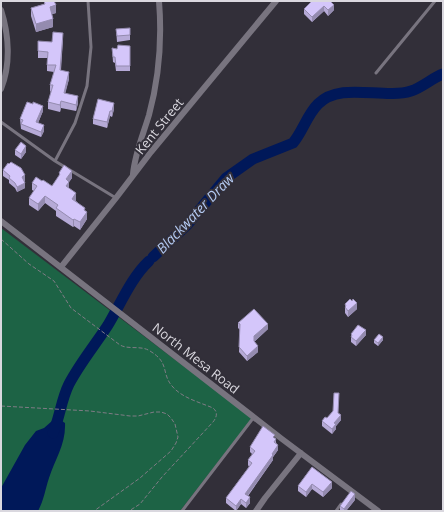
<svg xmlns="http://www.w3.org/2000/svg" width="444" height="512" viewBox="0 0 444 512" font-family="'Open Sans',sans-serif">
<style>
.green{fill:#1d6345}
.water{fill:#001859}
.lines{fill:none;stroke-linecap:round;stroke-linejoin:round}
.river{stroke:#001859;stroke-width:11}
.path{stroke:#7f7c85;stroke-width:1;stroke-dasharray:4 2;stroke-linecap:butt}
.lane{stroke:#78747f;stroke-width:3}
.street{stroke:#78747f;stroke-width:6}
.wall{fill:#b6aad7}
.shaded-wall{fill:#948baf}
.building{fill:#d4c6fa;stroke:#948baf}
.labels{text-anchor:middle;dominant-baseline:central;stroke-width:4;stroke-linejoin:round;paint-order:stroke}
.street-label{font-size:13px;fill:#dad8df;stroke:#322f39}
.water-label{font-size:14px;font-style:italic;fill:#b4caf2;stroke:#322f39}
</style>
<rect width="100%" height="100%" fill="#322f39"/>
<path class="green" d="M1,228L252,418L180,511H1Z"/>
<path class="water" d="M57,419L62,421L65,423C66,444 55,459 49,478C45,490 44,500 38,511H1V488L25,445L36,431L44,428L52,421Z"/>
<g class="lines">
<path class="river" d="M153,257L187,225L226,178L253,159L293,143C303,131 307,115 318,104C341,81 383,100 411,91C423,87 432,78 443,74
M53,433C60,417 61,400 69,384C80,363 95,345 108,325C121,303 131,278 149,261"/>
<path class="path" d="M1,239L29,264L54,281L71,308L120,345C129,350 141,345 150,351C170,363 161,373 172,386C182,398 199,402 213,408C218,412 217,417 213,422L162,477L140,504L129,511
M1,406L90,411L130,416H138L154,412H161L167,414L171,418L175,424L178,437L176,443L171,451L140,478L94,511"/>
<path class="lane" d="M376,73L435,1
M1,122L55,161L116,198
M55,161L75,123L87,86L91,47L88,1
M182,511L254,417
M336,511L341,504"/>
<path class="street" d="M1,10C9,35 11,64 1,89
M133,174C135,153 143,135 149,115C159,78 162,38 159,1
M1,221L282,439L378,511
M61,267L116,198L151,152L276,1
M256,511L265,498L301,453"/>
</g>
<path class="wall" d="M44,1L56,13L52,14L53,27L36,32L31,16V8L44,4Z
M330,1L334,10L328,16L324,11L312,22L304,14V9Z
M116,29L130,35V40L117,42Z
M63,39L61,70L69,79L65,93L78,103L76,111L61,108L60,112L48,109V102L51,92L50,91V85L54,72L47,71V58H38V51L52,42Z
M130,46V71H116L115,63L113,62L112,48L117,49Z
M114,109L112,117L110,116L107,128L93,124V119Z
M43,111L38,123L44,131L41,137L21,129L20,119Z
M15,150L26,152L21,159L15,155Z
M3,170L25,181H24L25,188L17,192L15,188L9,183V180L3,176Z
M59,173L72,178L69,182V189L76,201L85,210L87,219L80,230L74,226L73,227L56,216V211L45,203L38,211L29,205V198L34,191L32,190V183L42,181L52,186L59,176Z
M352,301L357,309L348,317L345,313V304Z
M238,323L268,329L254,342L258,352L247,361L239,352L240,330L238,328Z
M351,334L366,335L356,346L351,342Z
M374,340H383L378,346L374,343Z
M339,413L341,420L336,426V429L332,434L322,426V421Z
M275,438L278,450L273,457V460L248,496L250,503L246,508L241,504L236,511L226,503V498L249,467L248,465V460L252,454L250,452V447Z
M312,467L332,488L323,497L312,489L306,497L298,491V486Z
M355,500L346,511H340V506Z"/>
<path class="shaded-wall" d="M56,5V13L50,15V7Z
M334,5V10L328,16V10Z
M324,6V11L312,22V17Z
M53,19V27L36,32V24Z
M69,72V79L64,99V93Z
M78,96V103L76,111V105Z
M61,101V108L60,112V105Z
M114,103V109L112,117V111Z
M43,106V111L36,128V122Z
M110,111V116L107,128V122Z
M44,125V131L41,137V132Z
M26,146V152L21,159V154Z
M72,171V178L69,182V189L66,194V179Z
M25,175V181L22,182V177Z
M25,183V188L17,192V187Z
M76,193V201L72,199Z
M45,196V203L38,211V204Z
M85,208V214L87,212V219L80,230V222L84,210Z
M74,219V226L73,227V220Z
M357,303V309L348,317V311Z
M268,324V329L254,342V336Z
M366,330V335L356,346V341Z
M383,337V340L378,346V343Z
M258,346V352L247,361V356Z
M341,415V420L336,426V429L332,434V429L334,423Z
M278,445V450L273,457V460L245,499V494Z
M332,482V488L323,497V492Z
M312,484V489L306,497V492Z
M355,494V500L346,511H344V509Z
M250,497V503L246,508V503Z
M241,499V504L236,511V506Z"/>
<path class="building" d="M44,1H54L56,5L50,7L53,19L36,24L31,8L45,4Z
M312,1H330L334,5L328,10L324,6L312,17L304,9Z
M130,28V35L117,36L116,29Z
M53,32L63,33L60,70L69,72L64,93L78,96L76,105L61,101L60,105L48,102L53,85H50L56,65H47L48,52L38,51V41L52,42Z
M118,45L130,46V66H116L115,57H113L112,48L117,49Z
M98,99L114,103L112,111H110L107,122L93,119Z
M27,102L33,104V102L43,106L36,122L44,125L41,132L21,124L23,120L20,119Z
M21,142L26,146L21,154L15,150Z
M11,162L21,168L25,175L22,177L25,183L17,187L15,183L9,178L10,176L3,170L8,163L9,164Z
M64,165L72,171L66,179L69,182L66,186L76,193L72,199L85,208L84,210L87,212L80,222L74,219L73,220L56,208L58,205L45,196L38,204L29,198L37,186L32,183L36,177L42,181L43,180L52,186L60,174L59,173Z
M350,299L352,301L353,299L357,303L348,311L345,307L346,306L345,304Z
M254,309L268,324L254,336V341L258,346L247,356L239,347L240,324L238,323Z
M358,325L366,330L356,341L351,337L352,335L351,334Z
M379,334L383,337L378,343L374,340Z
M334,393H339L338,413L341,415L334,423L336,424L332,429L322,421L325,417L327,418L333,411Z
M263,426L275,435L273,437L276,439L274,442L278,445L272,454L273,455L245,494L250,497L246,503L241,499L236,506L226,498L252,463L248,460L255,451L250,447Z
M312,467L332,482L323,492L312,484L306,492L298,486Z
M351,491L355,494L344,509L340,506Z"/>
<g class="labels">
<g class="street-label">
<text transform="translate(159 126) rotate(-51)">Kent Street</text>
<text transform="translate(196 358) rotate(38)">North Mesa Road</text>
</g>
<g class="water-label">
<text transform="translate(195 213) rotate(-46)">Blackwater Draw</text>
</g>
</g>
<rect width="444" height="512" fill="none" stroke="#dad8df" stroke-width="4"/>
</svg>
